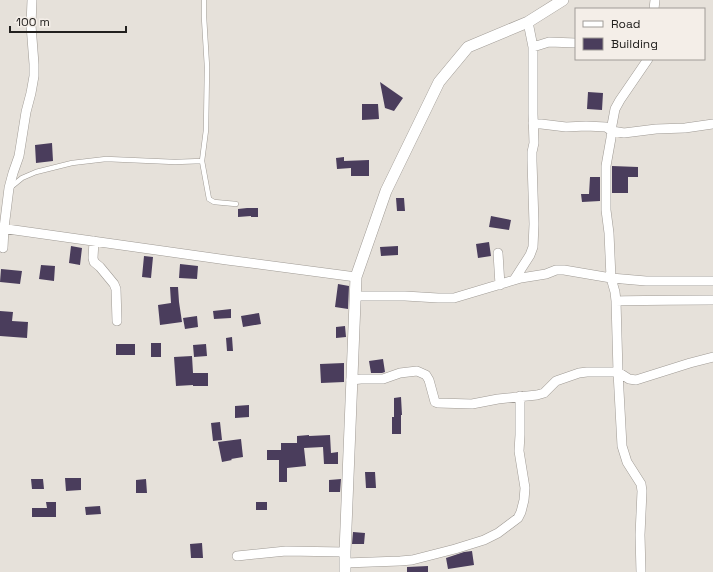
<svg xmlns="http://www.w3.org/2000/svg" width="713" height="572" viewBox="0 0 713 572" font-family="'Space Grotesk',sans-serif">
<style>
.building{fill:#4a3d5c}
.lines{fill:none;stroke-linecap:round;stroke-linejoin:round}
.service-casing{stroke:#9f9a94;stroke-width:5.5}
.minor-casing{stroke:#9f9a94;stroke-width:10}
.tertiary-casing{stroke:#9f9a94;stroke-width:12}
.service{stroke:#fff;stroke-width:4.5}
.minor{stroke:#fff;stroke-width:9}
.tertiary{stroke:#fff;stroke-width:11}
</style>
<rect width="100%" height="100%" fill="#e6e1da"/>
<path class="building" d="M380,82L403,98L394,111L385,108Z
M588,92L603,93L602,110L587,109Z
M362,104H378L379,119L362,120Z
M52,143L53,161L36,163L35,145Z
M344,157V161L369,160V176H351V168L337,169L336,158Z
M612,166L638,167V177H628V193H612Z
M590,177H600V201L582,202L581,194H589Z
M396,198H404L405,211H397Z
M247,208H258V217H251V216L238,217V209Z
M491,216L511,220L509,230L489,227Z
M489,242L491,256L478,258L476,244Z
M71,246L82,248L80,265L69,263Z
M398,246V255L381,256L380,247Z
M144,256L153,257L151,278L142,277Z
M180,264L198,266L197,279L179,278Z
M41,265L55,266L54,281L39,279Z
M1,269L22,271L20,284L0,282Z
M338,284L349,286L348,309L335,307Z
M170,287H178L179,302L182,322L160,325L158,305L171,303Z
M231,309V318L214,319L213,311Z
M0,311L13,312L12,321L28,322L27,338L0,336Z
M259,313L261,324L243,327L241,316Z
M197,316L198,327L185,329L183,318Z
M345,326L346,337L336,338V327Z
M232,337L233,351H227L226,338Z
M151,343H161V357H151Z
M116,344H135V355H116Z
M206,344L207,356L194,357L193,345Z
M192,356L193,373H208V386H193V385L176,386L174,357Z
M383,359L385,372L382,373H371L369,361Z
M344,363V382L321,383L320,364Z
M401,397L402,415H401V434H392V417H394V398Z
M249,405V417L235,418V406Z
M220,422L222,440L213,441L211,423Z
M309,435V436L330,435L331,453L338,452V464H324L323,447L304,448L306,466L287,468V482H279V460H267V450H281V443H297V436Z
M241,439L243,457L231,459L232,460L222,462L218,442Z
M365,472H375L376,488H366Z
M65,478H81V490L66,491Z
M31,479H43L44,489H32Z
M146,479L147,493H136V480Z
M341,479L340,492H329V480Z
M46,502H56V517H32V508H47Z
M256,502H267V510H256Z
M100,506L101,514L86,515L85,507Z
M353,532L365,533L364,544H352Z
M202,543L203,558H191L190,544Z
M472,551L474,565L448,569L446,558L464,552Z
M428,566V572H407V567Z"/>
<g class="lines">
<g class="service-casing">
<path id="service" d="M202,161L209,199L214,202L236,204
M11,187L22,178L36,172L72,163L106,159L175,162L202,161L206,130L207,67L204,17V0"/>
</g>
<g class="minor-casing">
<path id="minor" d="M654,9L655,0
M533,47L549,42L576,43
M533,123L566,127L586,126L606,127L612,131L624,133L656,129L685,128L713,124
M0,228L227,260L356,277
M94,241L93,258L94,262L100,267L114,284L116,289L117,321
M3,248L4,228L9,188L13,173L19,156L26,112L31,93L34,76V64L31,25L32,0
M498,253L500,285
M514,280L530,255L533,247L534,224L532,161V152L534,143L533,114V47L528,22
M355,296H405L438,298H454L521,278L546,274L556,270H564L611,278L646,281H713
M616,301C648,300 681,300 713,300
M351,380L361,379H383L400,373L417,371L426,375L429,380L435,402L438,403L472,404L498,399L537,395L544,393L556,381L579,373L587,372H618L629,379L636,380L690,363L713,357
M237,556L286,551L345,552
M345,563L400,561L412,560L455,549L484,540L498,533L518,518L521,512L524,500L525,488L519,451L520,435V396
M641,572L640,535L642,491L641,484L627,462L622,446L618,372L616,301L615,292L611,278L609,233L606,210V166L611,138L612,125L615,109L620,100L646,62L648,59"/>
</g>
<g class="tertiary-casing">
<path id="tertiary" d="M345,572V552L356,277L386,191L439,82L468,47L528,22L563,0"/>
</g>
<use href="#service" class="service"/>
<use href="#minor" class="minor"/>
<use href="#tertiary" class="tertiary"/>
</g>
<rect x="575" y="8" width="130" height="52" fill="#f4eee8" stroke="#a09c97"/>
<rect x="583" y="21" width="20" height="6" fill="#ffffff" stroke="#a09c97"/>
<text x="611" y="28" font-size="12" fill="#22201e">Road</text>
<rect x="583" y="38" width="20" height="12" fill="#4a3d5c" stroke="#a09c97"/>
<text x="611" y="48" font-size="12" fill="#22201e">Building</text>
<path d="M10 26v6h116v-6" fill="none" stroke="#22201e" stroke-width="2"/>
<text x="16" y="26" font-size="12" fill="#22201e" stroke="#f4eee8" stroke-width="3" paint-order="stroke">100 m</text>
</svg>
